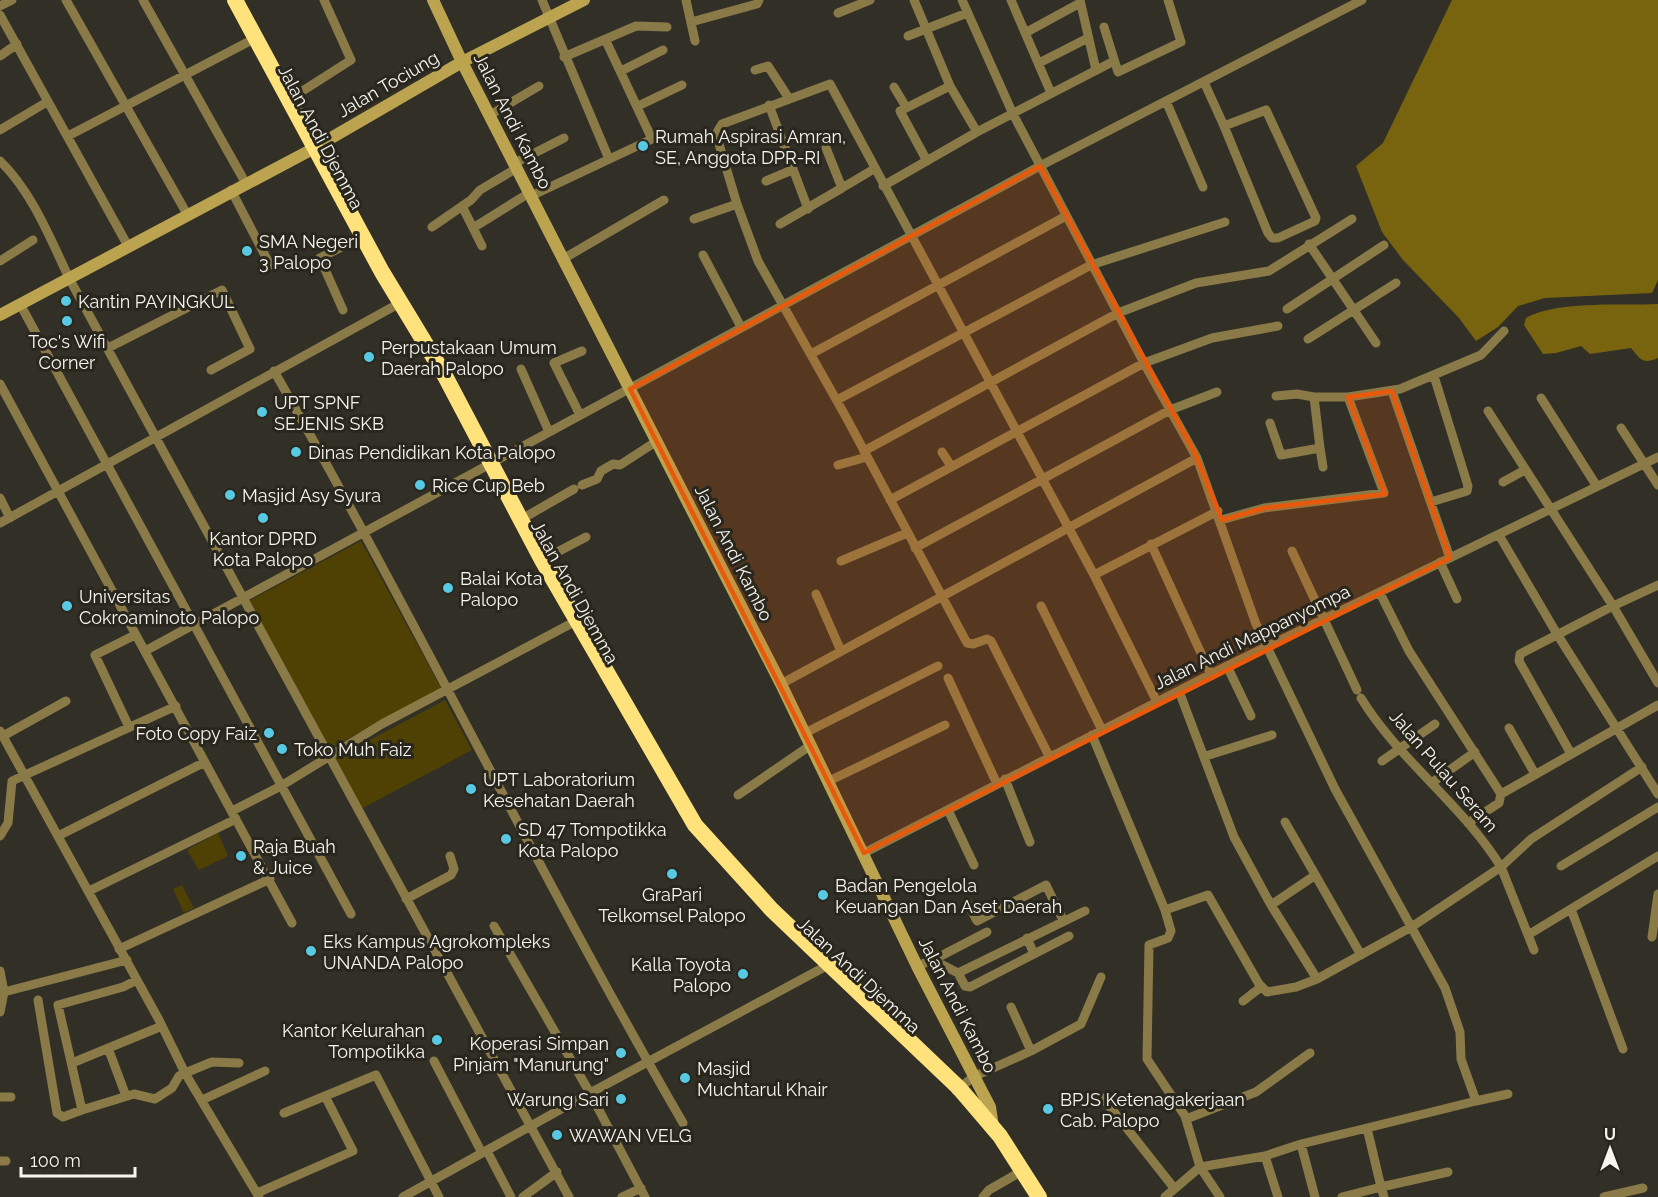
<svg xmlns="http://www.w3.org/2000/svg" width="1658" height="1197" viewBox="0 0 1658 1197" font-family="Raleway,sans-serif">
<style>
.green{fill:#4f4104}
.water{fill:#78630f}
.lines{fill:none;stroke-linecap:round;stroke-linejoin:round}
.street{stroke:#897a48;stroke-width:9}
.secondary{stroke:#bba34f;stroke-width:12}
.highway{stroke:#ffe27b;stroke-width:16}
.marked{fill:#e8590c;fill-opacity:0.2;stroke:#e8590c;stroke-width:4.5;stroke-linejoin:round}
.poi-dot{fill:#58c9e3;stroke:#28261d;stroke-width:2}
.labels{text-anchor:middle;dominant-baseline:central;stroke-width:6;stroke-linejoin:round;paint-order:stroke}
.street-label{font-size:18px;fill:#f7f5ef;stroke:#28261d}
.poi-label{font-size:18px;fill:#f7f5ef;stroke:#28261d;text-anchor:start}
</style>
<rect width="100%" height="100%" fill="#323026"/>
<path class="green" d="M361,541L441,688L329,749L249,601Z
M445,700L472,750L361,809L334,759Z
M218,833L228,856L199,870L187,850Z
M182,885L194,908L184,913L173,889Z"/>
<path class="water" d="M1452,0H1658V280L1652,293L1545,298L1518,306L1498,327L1476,341L1459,318L1403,260L1382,232L1356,166L1383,143Z
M1658,304V358C1643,365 1640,359 1631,348L1590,354L1581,346L1556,353L1543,354L1524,325L1526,318C1558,300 1621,306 1658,304Z"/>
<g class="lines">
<path class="street" d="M66,0L187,214
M143,0L245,182
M542,0L609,159
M686,0L695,41
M914,0L950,86L977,132
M962,0L1013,114L1144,363L1197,458L1256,624L1335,789L1445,988L1460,1032L1461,1059L1476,1101L1367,1128L1381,1187L1342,1197
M1011,0L1051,93
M1080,0L1096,70
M0,6L12,0
M838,13L870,0
M0,15L128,246
M691,22L757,4L759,0
M1104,27L1118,72L1181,42L1168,0
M1025,33L1080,3
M908,36L967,13
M0,56L17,44
M564,57L636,26L667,27
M1039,63L1088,38
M755,70L768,66L788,97
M621,71L663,50
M1204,82L1224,126
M894,87L906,107
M290,99L351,60L324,0
M1166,101L1203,187
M769,105L808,209
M638,106L682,85
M1266,110L1316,218L1315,221L1278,238H1272L1268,233L1224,126Z
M490,115L539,86
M0,130L47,102
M68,136L248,42
M0,161C32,192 50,238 69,278L569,1197
M927,161L900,111L950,86
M515,163L564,138
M766,181L792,170
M883,186L977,132L1114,61
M842,188L874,169
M231,190L270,265
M531,196L652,139L605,39
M462,206L482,246
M694,219L737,204
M780,224L842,188L826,148
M432,227L471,200L480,190L517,168
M473,228L529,193
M1309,244L1376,343
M703,255L741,327
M563,259L664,200
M0,261L33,240
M20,304L351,914
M1287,309L1384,245
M343,310L320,258L355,240
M1308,339L1396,283
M108,348L222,290L250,349L211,370
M811,354L1066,216
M521,369L549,432
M274,371C416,619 540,876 683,1123
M0,384L292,923
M1392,391L1450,558
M1276,396L1297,394L1314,397
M1541,398L1596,485
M837,400L1091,265L1225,222
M1488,411L1613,606L1658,585
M580,415L554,363L582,351
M1270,423L1281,455L1320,448L1314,397H1348L1400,389L1481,355L1504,331
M1621,428L1658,485
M1320,448L1323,467
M864,451L1118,313L1196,283L1269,271L1352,219
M942,452L951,466
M838,465L867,457
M1503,482L1525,470
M582,485L597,479L601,471L613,464L620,465L657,441
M0,498L10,518
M890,500L1144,363L1212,338L1278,326
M1431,502L1467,491L1468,486L1434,376
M520,520L574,489
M1221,520L1264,508L1384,493L1348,397
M0,523L400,303
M1499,535L1557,634L1658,794
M1151,544L1211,675
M915,548L1170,410L1217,392
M1292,551L1357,690
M542,560L586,537
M841,561L907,533
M1440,562L1457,599
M1094,575L1218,511
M1380,593L1409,651L1501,794L1658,705
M816,594L841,651
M1041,606L1102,730
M145,651L1040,166L1362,0
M1227,666L1251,716
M948,678L997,784
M781,684L1197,458
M1179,691L1234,837L1271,905L1317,979L1413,926L1501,867C1462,804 1398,759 1361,698
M129,727L95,655L135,635
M1509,728L1535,774
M0,731L159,1020L185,1073L259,1197
M805,733L938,666
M1092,735L1165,910L1171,931L1168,938L1149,945L1147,1059L1185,1116L1200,1167L1220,1197
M3,736L66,701
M1570,752L1519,661L1520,654L1613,606L1658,683
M1049,756L991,641L987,639L973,644L967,643L846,417L758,261L737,204L716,134L722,124L830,84L1094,575L1157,702
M1206,756L1272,735
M1382,761L1435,724
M1005,779L1030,842
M829,781L945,725
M1433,782L1475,752
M738,795L811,745
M948,810L974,865
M232,811L281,786L382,724L576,621
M1285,822L1361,955
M1468,823L1499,803L1501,794
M0,836L8,823L12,781L176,706
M58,836L205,762
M864,853L1227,666L1658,457
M1561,866L1658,807
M89,891L236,819
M406,899L451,875L454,869L450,856
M967,902L977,921L1046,885L1063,920
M1271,905L1314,876
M1571,909L1623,1049
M1165,910L1208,895L1259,984L1267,992L1296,987L1317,979
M494,926L590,1093L645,1197
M1528,935L1658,856
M1652,937L1658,894
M119,949L270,879
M1534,950L1501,867L1531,839L1642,767
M1034,954L1069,936
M933,960L987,932
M917,966L933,960L958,973L1085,911
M0,971L4,992L0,1012
M958,973L965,986L970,987L1034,954L1027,938
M137,980L123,987L58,1005L82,1110L134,1094L155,1099L172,1088L179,1076L185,1073L212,1062L239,1063
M4,992L127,960
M38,1000L57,1113L63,1117L82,1110
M1243,1001L1261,987
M1011,1007L1031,1051
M108,1048L126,1096
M434,1061L482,1153
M72,1063L162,1026
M956,1091L973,1077L1031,1051L1081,1024L1101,977
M0,1097H11
M1103,1098L1174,1188
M202,1100L265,1071
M1476,1101L1508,1094
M284,1113L376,1075L439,1197
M1186,1119L1256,1092L1310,1053
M1301,1144L1315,1197
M487,1151L511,1197
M1265,1156L1278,1197
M0,1161H6
M257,1193L353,1151L325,1096
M403,1197L590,1093L830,964
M523,1197L557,1172
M622,1197L641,1188
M983,1197L989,1190L1015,1175
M1165,1197L1200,1167L1265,1156L1301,1144L1367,1128
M1384,1197L1381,1187L1448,1172
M1604,1197L1643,1188"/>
<path class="secondary" d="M433,0L462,62L781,684L917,966L990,1107L993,1127
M0,315L307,152L462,62L584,0"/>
<path class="highway" d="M235,0L382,272L445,376L542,560L695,825L772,910L959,1088L1000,1136L1039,1197"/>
</g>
<path class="marked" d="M1040,166L1195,453L1222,520L1264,508L1385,494L1348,397L1392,391L1450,558L864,853L630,389Z"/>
<g class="poi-dot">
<circle cx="643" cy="146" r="6"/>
<circle cx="247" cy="251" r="6"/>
<circle cx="66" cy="301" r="6"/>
<circle cx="67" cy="321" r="6"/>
<circle cx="369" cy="357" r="6"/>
<circle cx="262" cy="412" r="6"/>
<circle cx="296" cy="452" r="6"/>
<circle cx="420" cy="485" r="6"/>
<circle cx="230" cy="495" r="6"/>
<circle cx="263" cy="518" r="6"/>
<circle cx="448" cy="588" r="6"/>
<circle cx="67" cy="606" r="6"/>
<circle cx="269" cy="733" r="6"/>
<circle cx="282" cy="749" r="6"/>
<circle cx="471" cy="789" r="6"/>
<circle cx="506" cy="839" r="6"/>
<circle cx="241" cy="856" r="6"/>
<circle cx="672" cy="874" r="6"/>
<circle cx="823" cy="895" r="6"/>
<circle cx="311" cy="951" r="6"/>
<circle cx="743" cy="974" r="6"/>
<circle cx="437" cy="1040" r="6"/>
<circle cx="621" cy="1053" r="6"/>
<circle cx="685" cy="1078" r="6"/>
<circle cx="621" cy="1099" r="6"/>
<circle cx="1048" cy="1109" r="6"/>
<circle cx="557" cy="1135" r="6"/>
</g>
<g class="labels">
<g class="street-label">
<text transform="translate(388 84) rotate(-30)">Jalan Tociung</text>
<text transform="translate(513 121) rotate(63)">Jalan Andi Kambo</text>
<text transform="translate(321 137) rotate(62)">Jalan Andi Djemma</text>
<text transform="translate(734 553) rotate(63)">Jalan Andi Kambo</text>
<text transform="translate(575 592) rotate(61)">Jalan Andi Djemma</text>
<text transform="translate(1252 637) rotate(-26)">Jalan Andi Mappanyompa</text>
<text transform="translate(1444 771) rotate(49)">Jalan Pulau Seram</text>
<text transform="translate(859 975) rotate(43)">Jalan Andi Djemma</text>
<text transform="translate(958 1005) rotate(63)">Jalan Andi Kambo</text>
</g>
<g class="poi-label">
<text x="655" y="136">Rumah Aspirasi Amran,<tspan x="655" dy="21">SE, Anggota DPR-RI</tspan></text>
<text x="259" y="241">SMA Negeri<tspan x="259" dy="21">3 Palopo</tspan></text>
<text x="78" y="301">Kantin PAYINGKUL</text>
<text x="67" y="341" text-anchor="middle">Toc's Wifi<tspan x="67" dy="21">Corner</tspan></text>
<text x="381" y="347">Perpustakaan Umum<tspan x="381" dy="21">Daerah Palopo</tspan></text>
<text x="274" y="402">UPT SPNF<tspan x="274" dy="21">SEJENIS SKB</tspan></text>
<text x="308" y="452">Dinas Pendidikan Kota Palopo</text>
<text x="432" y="485">Rice Cup Beb</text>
<text x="242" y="495">Masjid Asy Syura</text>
<text x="263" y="538" text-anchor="middle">Kantor DPRD<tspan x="263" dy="21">Kota Palopo</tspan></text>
<text x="460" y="578">Balai Kota<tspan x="460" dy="21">Palopo</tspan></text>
<text x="79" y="596">Universitas<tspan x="79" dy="21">Cokroaminoto Palopo</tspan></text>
<text x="257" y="733" text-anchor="end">Foto Copy Faiz</text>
<text x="294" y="749">Toko Muh Faiz</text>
<text x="483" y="779">UPT Laboratorium<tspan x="483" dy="21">Kesehatan Daerah</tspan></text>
<text x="518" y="829">SD 47 Tompotikka<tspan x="518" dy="21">Kota Palopo</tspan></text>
<text x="253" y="846">Raja Buah<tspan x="253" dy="21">&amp; Juice</tspan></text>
<text x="835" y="885">Badan Pengelola<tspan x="835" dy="21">Keuangan Dan Aset Daerah</tspan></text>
<text x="672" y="894" text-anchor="middle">GraPari<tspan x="672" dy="21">Telkomsel Palopo</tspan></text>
<text x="323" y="941">Eks Kampus Agrokompleks<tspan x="323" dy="21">UNANDA Palopo</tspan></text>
<text x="731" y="964" text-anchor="end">Kalla Toyota<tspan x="731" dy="21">Palopo</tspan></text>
<text x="425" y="1030" text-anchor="end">Kantor Kelurahan<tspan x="425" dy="21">Tompotikka</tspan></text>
<text x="609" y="1043" text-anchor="end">Koperasi Simpan<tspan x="609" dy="21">Pinjam "Manurung"</tspan></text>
<text x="697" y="1068">Masjid<tspan x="697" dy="21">Muchtarul Khair</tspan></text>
<text x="609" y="1099" text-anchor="end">Warung Sari</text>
<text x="1060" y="1099">BPJS Ketenagakerjaan<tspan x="1060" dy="21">Cab. Palopo</tspan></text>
<text x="569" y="1135">WAWAN VELG</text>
</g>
</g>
<g transform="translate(1610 1149)" stroke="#28261d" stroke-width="4.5" paint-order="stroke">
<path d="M0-4.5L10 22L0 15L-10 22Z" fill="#f7f5ef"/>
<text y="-9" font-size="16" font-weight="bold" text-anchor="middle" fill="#f7f5ef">U</text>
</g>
<path d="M21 1167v9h114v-9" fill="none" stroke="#f7f5ef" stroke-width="3"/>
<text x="30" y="1167" font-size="18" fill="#f7f5ef" stroke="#28261d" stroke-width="4.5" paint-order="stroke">100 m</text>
</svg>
